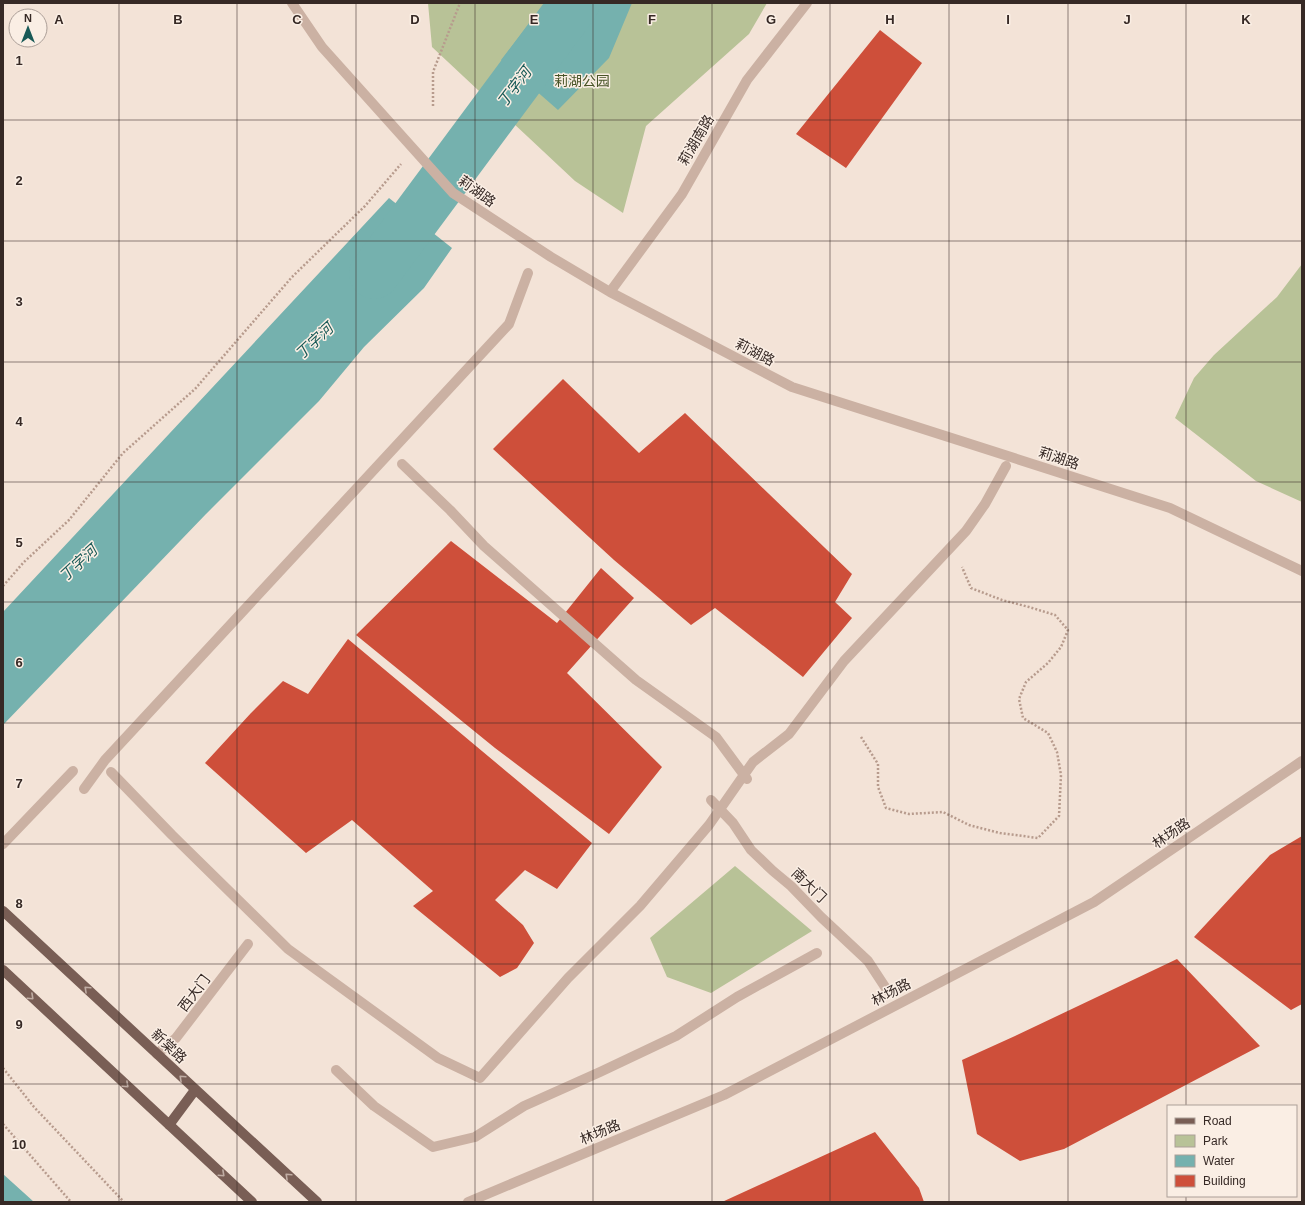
<svg xmlns="http://www.w3.org/2000/svg" width="1305" height="1205" viewBox="0 0 1305 1205" font-family="Helvetica,'Noto Sans SC',sans-serif">
<style>
.green{fill:#b8c297}
.water{fill:#75b1ae}
.lines{fill:none;stroke-linecap:round;stroke-linejoin:round}
.river{stroke:#75b1ae;stroke-width:50}
.building{fill:#ce4f3a}
.path{stroke:#b79b8d;stroke-width:2.5;stroke-dasharray:2 2;stroke-linecap:butt}
.minor{stroke:#cbb1a3;stroke-width:10}
.major{stroke:#795e55;stroke-width:10}
.oneway{stroke:#c0ada4}
.grid{fill:none;stroke:#362925;stroke-width:1;stroke-opacity:0.55}
.labels{text-anchor:middle;dominant-baseline:central;stroke-width:3;stroke-linejoin:round;paint-order:stroke}
.park-label{font-size:14px;fill:#495528;stroke:#faeee4}
.street-label{font-size:14px;fill:#362925;stroke:#faeee4}
.water-label{font-size:15px;font-style:italic;fill:#195a57;stroke:#faeee4}
.grid-label{font-size:13px;text-anchor:middle;font-weight:bold;fill:#362925;stroke:#faeee4;stroke-width:3;stroke-linejoin:round;paint-order:stroke}
</style>
<rect width="100%" height="100%" fill="#f3e3d7"/>
<path class="green" d="M428,3H767L749,34L646,126L623,213L575,181L432,47Z
M1302,264V502L1256,481L1175,418L1194,378L1214,355L1277,297Z
M735,866L812,931L711,993L667,977L650,938Z"/>
<path class="water" d="M545,3H632L609,58L558,110L501,60Z
M389,198L452,248L424,288L364,347L319,401L206,514L3,725V612Z
M3,1174L34,1202H3Z"/>
<g class="lines">
<path class="river" d="M374,274L575,3"/>
</g>
<path class="building" d="M880,30L922,63L846,168L796,134Z
M563,379L639,453L685,413L852,574L835,602L852,618L803,677L715,608L691,625L614,560L493,449Z
M451,541L557,623L601,568L634,598L567,673L662,767L609,834L495,748L356,635Z
M348,639L592,843L557,889L525,870L495,900L523,925L534,943L517,968L500,977L413,906L433,891L352,820L306,853L205,763L251,713L283,681L308,694Z
M1302,836V1004L1291,1010L1194,937L1270,855Z
M1177,959L1260,1046L1064,1149L1020,1161L977,1134L962,1060L1015,1036Z
M875,1132L919,1188L924,1202H722Z"/>
<g class="lines">
<path class="path" d="M433,106V72L460,3
M3,586L24,562L69,520L123,453L195,389L292,277L365,206L401,164
M861,737L878,764V787L886,808L909,814L943,812L969,825L1000,833L1038,838L1059,816L1061,775L1057,752L1048,733L1023,718L1019,699L1026,682L1048,663L1061,647L1068,630L1055,615L1029,607L1002,600L971,588L962,567
M3,1068L34,1107L124,1202
M3,1124L71,1202"/>
<path class="minor" d="M292,3L322,47L453,193L551,257L610,292L792,387L1170,508L1302,571
M610,292L682,194L747,80L807,3
M402,464L450,510L484,546L636,680L716,737L747,779
M111,772L172,835L288,949L438,1058L480,1078L568,978L640,906L709,825L753,762L789,734L844,661L966,531L985,504L1006,466
M84,789L105,760L509,324L528,273
M711,800L733,823L751,850L773,871L791,886L821,917L868,961L887,990
M3,844L73,771
M157,1054L176,1038L248,944
M336,1070L374,1106L433,1147L475,1137L524,1106L600,1072L676,1036L737,997L817,953
M468,1202L724,1095L1094,902L1302,761"/>
<path class="major" d="M3,911L317,1202
M3,970L252,1202
M169,1125L195,1090"/>
</g>
<defs><path id="oneway-chevron" d="M-2-3.5L2.5 0L-2 3.5" fill="none" stroke-width="1.6" stroke-linecap="round" stroke-linejoin="round"/></defs>
<g class="oneway">
<use href="#oneway-chevron" transform="translate(87 989) rotate(-137)"/>
<use href="#oneway-chevron" transform="translate(31 997) rotate(43)"/>
<use href="#oneway-chevron" transform="translate(182 1078) rotate(-137)"/>
<use href="#oneway-chevron" transform="translate(126 1085) rotate(43)"/>
<use href="#oneway-chevron" transform="translate(222 1174) rotate(43)"/>
<use href="#oneway-chevron" transform="translate(288 1176) rotate(-137)"/>
</g>
<path class="grid" d="M119,3V1202M237,3V1202M356,3V1202M475,3V1202M593,3V1202M712,3V1202M830,3V1202M949,3V1202M1068,3V1202M1186,3V1106M3,120H1302M3,241H1302M3,362H1302M3,482H1302M3,602H1302M3,723H1302M3,844H1302M3,964H1302M3,1084H1302M1186,1196V1202"/>
<g class="labels">
<g class="park-label">
<text x="582" y="81">莉湖公园</text>
</g>
<g class="street-label">
<text transform="translate(696 140) rotate(-60)">莉湖南路</text>
<text transform="translate(477 191) rotate(36)">莉湖路</text>
<text transform="translate(755 352) rotate(27)">莉湖路</text>
<text transform="translate(1059 458) rotate(18)">莉湖路</text>
<text transform="translate(1171 833) rotate(-34)">林场路</text>
<text transform="translate(809 885) rotate(44)">南大门</text>
<text transform="translate(891 992) rotate(-28)">林场路</text>
<text transform="translate(194 993) rotate(-53)">西大门</text>
<text transform="translate(169 1046) rotate(43)">新棠路</text>
<text transform="translate(600 1132) rotate(-23)">林场路</text>
</g>
<g class="water-label">
<text transform="translate(514 87) rotate(-53)">丁字河</text>
<text transform="translate(314 341) rotate(-43)">丁字河</text>
<text transform="translate(78 563) rotate(-43)">丁字河</text>
</g>
</g>
<g class="grid-label">
<text x="59" y="24">A</text>
<text x="178" y="24">B</text>
<text x="297" y="24">C</text>
<text x="415" y="24">D</text>
<text x="534" y="24">E</text>
<text x="652" y="24">F</text>
<text x="771" y="24">G</text>
<text x="890" y="24">H</text>
<text x="1008" y="24">I</text>
<text x="1127" y="24">J</text>
<text x="1246" y="24">K</text>
<text x="19" y="65">1</text>
<text x="19" y="185">2</text>
<text x="19" y="306">3</text>
<text x="19" y="426">4</text>
<text x="19" y="547">5</text>
<text x="19" y="667">6</text>
<text x="19" y="788">7</text>
<text x="19" y="908">8</text>
<text x="19" y="1029">9</text>
<text x="19" y="1149">10</text>
</g>
<rect width="1305" height="1205" fill="none" stroke="#362925" stroke-width="8"/>
<rect x="1167" y="1105" width="130" height="92" fill="#faeee4" stroke="#ac9f98"/>
<rect x="1175" y="1118" width="20" height="6" fill="#795e55" stroke="#ac9f98"/>
<text x="1203" y="1125" font-size="12" fill="#362925">Road</text>
<rect x="1175" y="1135" width="20" height="12" fill="#b8c297" stroke="#ac9f98"/>
<text x="1203" y="1145" font-size="12" fill="#362925">Park</text>
<rect x="1175" y="1155" width="20" height="12" fill="#75b1ae" stroke="#ac9f98"/>
<text x="1203" y="1165" font-size="12" fill="#362925">Water</text>
<rect x="1175" y="1175" width="20" height="12" fill="#ce4f3a" stroke="#ac9f98"/>
<text x="1203" y="1185" font-size="12" fill="#362925">Building</text>
<g transform="translate(28 28)"><circle r="19" fill="#faeee4" stroke="#ac9f98"/>
<path d="M0-3L7 15L0 10L-7 15Z" fill="#195a57"/>
<text y="-6" font-size="11" font-weight="bold" text-anchor="middle" fill="#362925">N</text>
</g>
</svg>
